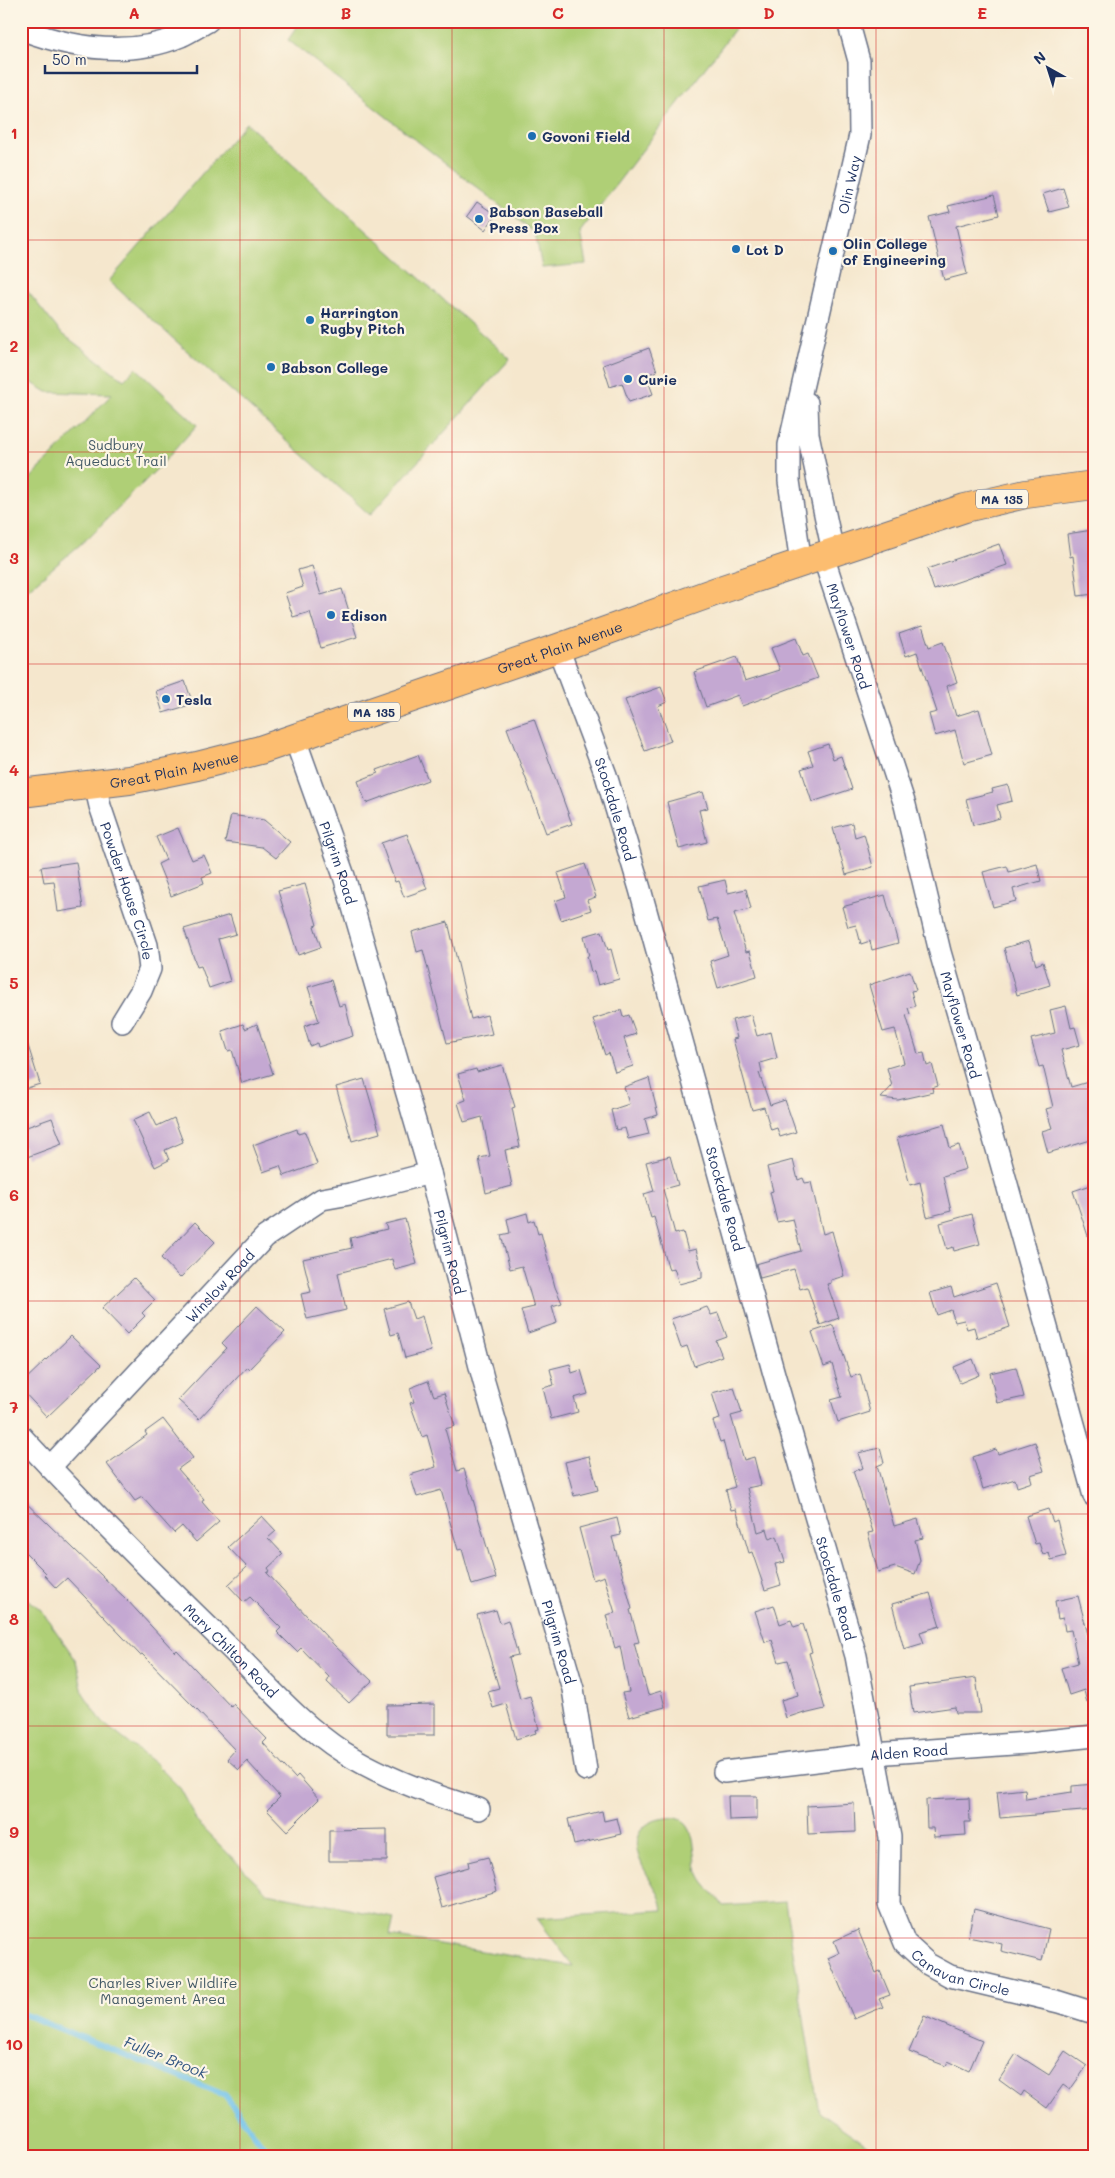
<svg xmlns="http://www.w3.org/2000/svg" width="1115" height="2178" viewBox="0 0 1115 2178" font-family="Mali,sans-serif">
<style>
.green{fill:#afcf76;stroke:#657f6a}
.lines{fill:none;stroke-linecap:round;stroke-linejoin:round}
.stream{stroke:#6fc2eb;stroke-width:6}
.building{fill:#c4a8d2}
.minor-casing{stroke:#676f85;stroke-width:24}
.major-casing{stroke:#676f85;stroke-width:30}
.minor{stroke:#fff;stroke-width:21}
.major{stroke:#fcbd6f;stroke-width:28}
.grid{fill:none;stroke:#d62828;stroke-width:1;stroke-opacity:0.55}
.poi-dot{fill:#1f6fb2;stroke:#fcf5e5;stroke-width:2}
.labels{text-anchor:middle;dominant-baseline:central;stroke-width:4.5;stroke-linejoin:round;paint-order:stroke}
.shield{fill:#fcf5e5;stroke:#5e6a86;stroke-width:1}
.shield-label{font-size:12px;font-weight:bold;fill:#1b2f5e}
.poi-label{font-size:14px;font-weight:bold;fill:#1b2f5e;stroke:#fcf5e5;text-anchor:start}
.street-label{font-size:14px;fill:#1b2f5e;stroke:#fcf5e5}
.park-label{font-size:14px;fill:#405764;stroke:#fcf5e5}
.water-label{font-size:15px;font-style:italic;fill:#305481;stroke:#fcf5e5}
.neatline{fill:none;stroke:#d62828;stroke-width:2}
.grid-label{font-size:16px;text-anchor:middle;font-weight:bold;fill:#d62828}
</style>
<rect width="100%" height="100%" fill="#fcf5e5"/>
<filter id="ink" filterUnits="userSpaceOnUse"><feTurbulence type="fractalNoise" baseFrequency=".02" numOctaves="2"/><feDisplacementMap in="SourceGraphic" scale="10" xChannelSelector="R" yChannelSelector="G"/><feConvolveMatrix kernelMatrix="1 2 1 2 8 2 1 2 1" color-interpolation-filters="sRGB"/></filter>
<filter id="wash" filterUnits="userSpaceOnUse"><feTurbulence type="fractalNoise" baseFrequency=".0096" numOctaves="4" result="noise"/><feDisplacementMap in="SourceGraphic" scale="20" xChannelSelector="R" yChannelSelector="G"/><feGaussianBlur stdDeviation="1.12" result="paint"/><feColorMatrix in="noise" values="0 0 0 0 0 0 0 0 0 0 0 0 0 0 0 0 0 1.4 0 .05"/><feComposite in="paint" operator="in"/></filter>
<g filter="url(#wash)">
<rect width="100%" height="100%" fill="#f5e7cd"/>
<path class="green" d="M301,21H741L580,232L586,264L542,268L535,233L288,40Z
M246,123L510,359L370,515L109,281Z
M21,283L60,332L124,380L136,368L197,425L160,466L89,537L21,595V488L112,394L47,392L21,376Z
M21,1593L41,1610L76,1660L83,1693L103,1723L156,1764L180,1788L192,1810L196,1821L267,1893L394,1918L390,1936L573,1966L537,1918L663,1910C662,1891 641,1872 637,1850C635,1841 638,1832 645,1826C651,1821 658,1819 666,1818C701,1813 691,1855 699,1875C704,1887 717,1895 723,1906L785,1902L819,2112L884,2157H21Z"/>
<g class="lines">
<path class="stream" d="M21,2013L225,2095L269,2154L276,2157"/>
</g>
<g id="blocks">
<path class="building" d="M1063,188L1069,207L1049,212L1043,194Z
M994,195L999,215L956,226L967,274L944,280L929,217L950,212L948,206Z
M477,202L496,215L485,230L467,216Z
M649,348L657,371L646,375L653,394L629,402L622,383L610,387L603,365Z
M1092,530L1094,594L1078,596L1073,556L1070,557L1067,534Z
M999,544L1007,565L934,590L927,569Z
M312,566L321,595L342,589L357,637L321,648L310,612L293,617L285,593L303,587L298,570Z
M922,626L929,647L943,642L957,682L947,686L956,716L979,709L992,755L964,763L955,730L935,736L929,714L937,712L917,652L906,656L899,634Z
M796,638L803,656L808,654L818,678L742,706L738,695L706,707L694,672L737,657L745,681L780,670L771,648Z
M185,681L193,704L163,713L156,691Z
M661,687L667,702L658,706L671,741L645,751L625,700Z
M534,719L572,824L546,833L507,728Z
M828,744L833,759L841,756L852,789L812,802L801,769L813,765L808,751Z
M418,755L428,780L366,803L358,781L378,773L377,770Z
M1008,785L1012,801L997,805L1000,818L973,825L966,799L993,792L992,789Z
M703,792L708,808L699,810L707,842L679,849L667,802Z
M231,815L264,820L290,842L276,858L262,847L225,842Z
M852,823L855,837L864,834L873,867L846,875L833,828Z
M178,828L192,860L204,855L212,873L202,877L204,883L171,896L158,864L166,860L156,837Z
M407,834L427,889L404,897L398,881L395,882L381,843Z
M76,862L83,908L58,912L54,881L44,882L41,867Z
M585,864L596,897L587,900L591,910L561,920L555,901L566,897L558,873Z
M1037,864L1041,881L1013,889L1016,901L993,907L983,872L1007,866L1009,872Z
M725,880L728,893L746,889L751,909L734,913L746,952L750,951L757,976L718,988L710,961L728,955L717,919L708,921L699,886Z
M305,884L317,925L314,926L321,947L298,955L278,891Z
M885,895L898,943L872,950L870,941L861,944L856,925L848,927L842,907Z
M230,915L236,934L218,939L230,981L209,988L201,966L197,967L184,929Z
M448,922L471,1019L487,1015L492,1034L447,1043L423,950L417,952L412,932Z
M602,931L608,950L611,949L619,979L598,985L594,971L591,972L587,956H589L584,936Z
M1029,941L1036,965L1043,962L1050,985L1017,995L1004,948Z
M910,971L916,990L911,991L915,1006L908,1008L910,1014L906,1015L918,1054L924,1053L927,1066L932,1064L938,1086L932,1088L933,1092L898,1100L881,1098L892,1086L887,1068L904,1063L895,1029L883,1032L869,985Z
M331,980L339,1006L345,1004L353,1036L318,1047L317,1043L310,1046L304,1026L319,1021L308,987Z
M1066,1006L1071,1028L1075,1027L1080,1045L1061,1050L1071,1087L1088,1082L1094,1104V1139L1048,1153L1042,1131L1052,1128L1046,1109L1053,1107L1043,1066L1039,1067L1031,1039L1055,1033L1050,1010Z
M621,1010L623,1017L629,1015L636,1034L624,1038L633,1066L615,1072L609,1053L605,1055L593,1019Z
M751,1015L757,1036L771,1032L777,1058L760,1063L762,1072L759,1073L770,1105L785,1100L796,1132L780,1137L777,1128L771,1130L764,1107L752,1110L733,1039L737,1038L732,1020Z
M243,1024L245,1029L257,1024L273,1074L242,1083L232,1050L228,1051L222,1031Z
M25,1036L40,1084L21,1090V1037Z
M502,1065L515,1107L512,1108L520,1147L505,1150L512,1186L486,1193L479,1158L490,1156L482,1117L464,1122L458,1103L466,1100L458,1074L476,1069L477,1072Z
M649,1078L658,1115L645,1119L649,1134L628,1139L625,1128L616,1130L611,1110L629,1104L624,1087Z
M364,1079L380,1133L352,1141L336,1087Z
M150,1112L157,1126L174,1118L183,1142L165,1150L169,1160L155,1167L133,1120Z
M52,1118L62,1144L27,1157L21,1139V1129Z
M944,1124L950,1148L959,1145L966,1169L943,1176L951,1211L927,1217L920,1182L910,1185L897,1138Z
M297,1129L298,1134L305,1132L317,1164L284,1176L280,1166L263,1172L253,1145Z
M670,1156L678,1185L663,1189L675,1234L683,1232L688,1251L696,1249L702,1271V1278L679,1284L674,1268L669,1270L654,1217L651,1218L644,1194L654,1191L646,1162Z
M793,1160L798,1180L803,1178L805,1183L811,1182L823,1234L832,1231L844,1276L831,1280V1283L827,1284L839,1318L820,1325L807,1287L800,1289L794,1269L760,1278L756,1264L801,1251L793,1219L777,1222L770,1192L773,1191L767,1167Z
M1094,1184V1244L1091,1245L1073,1191Z
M527,1213L529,1222L534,1220L538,1234L541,1233L555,1287L562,1303L552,1306L557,1323L528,1333L521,1310L534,1307L522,1266L510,1269L501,1235L510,1233L507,1219Z
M972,1214L980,1244L954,1251L953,1247L947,1249L940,1223Z
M405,1219L417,1264L395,1270L392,1259L338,1273L346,1310L307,1319L301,1294L311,1292L303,1259L352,1248L350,1238L387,1229L385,1224Z
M195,1222L215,1242L180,1278L161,1258Z
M134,1278L155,1300L142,1313L145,1316L127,1334L102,1308Z
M996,1283L1010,1327L977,1338L974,1327L967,1329L964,1320L955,1322L951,1310L937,1315L930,1293L951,1287L954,1297Z
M408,1302L414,1319L422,1316L431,1351L405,1358L398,1333L391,1335L384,1309Z
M257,1306L285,1332L249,1369L247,1367L199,1419L178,1400L227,1348L222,1343Z
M707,1307L711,1315L718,1313L727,1337L716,1341L722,1356L694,1366L687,1346L681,1348L671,1319Z
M833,1325L851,1377L860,1374L870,1412L838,1422L831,1400L842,1397L832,1364L824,1367L812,1332Z
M71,1336L101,1365L47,1417L21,1389V1384Z
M973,1359L979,1375L960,1383L954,1367Z
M570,1364L572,1373L581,1370L588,1394L574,1398L578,1412L551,1419L543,1388L554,1385L550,1369Z
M1016,1367L1024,1397L997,1403L990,1373Z
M428,1381L434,1396L444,1393L455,1426L445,1429L457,1471L464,1469L496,1578L472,1585L462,1549L458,1550L441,1490L417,1497L410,1475L436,1467L427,1435L422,1437L410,1403L414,1402L410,1388Z
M734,1387L742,1413L731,1416L744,1460L754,1457L761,1485L747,1488L758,1532L767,1529L770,1539L777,1536L785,1562L775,1564L781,1585L765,1590L752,1552L749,1553L736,1509L731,1510L726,1490L735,1487L723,1441L720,1442L713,1421L720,1419L712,1393Z
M163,1419L193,1458L178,1469L204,1499L202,1502L219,1522L196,1542L182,1526L174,1533L142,1497L135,1501L107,1464L147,1435L145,1432Z
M1035,1442L1044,1471L1030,1475L1032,1482L1017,1487L1015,1479L983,1489L973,1457L996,1449L998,1454Z
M880,1448L884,1463L877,1466L894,1526L918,1519L923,1538L915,1540L920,1560L915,1574L895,1567L878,1572L868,1533L873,1532L853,1471L863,1468L858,1453Z
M589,1456L598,1490L574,1496L565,1462Z
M21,1498L127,1600L175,1652L177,1650L231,1707L233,1704L267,1739L263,1743L295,1778L298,1775L319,1799L287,1831L267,1810L280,1797L247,1761L239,1770L227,1759L235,1750L196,1709L142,1654L140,1655L67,1578L56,1588L44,1575L46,1573L21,1548Z
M1048,1509L1053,1522L1057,1520L1066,1556L1051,1560L1049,1553L1043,1555L1039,1543L1035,1544L1026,1516Z
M262,1516L276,1531L268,1538L283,1554L268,1568L270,1571L267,1573L335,1646L372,1681L349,1703L327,1682L329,1677L301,1648L297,1652L277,1632L281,1628L250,1597L244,1602L228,1585L247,1567L228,1547Z
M617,1518L621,1535L612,1537L632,1609L630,1610L639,1642L634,1643L648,1695L661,1691L665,1707L629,1717L622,1693L629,1692L620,1646L615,1648L606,1615L615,1613L604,1576L593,1580L579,1528Z
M930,1593L940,1626L920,1632L924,1643L904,1649L892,1604Z
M1078,1596L1094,1658V1702L1087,1703L1084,1690L1069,1695L1061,1668L1078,1663L1071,1630L1065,1631L1063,1618L1058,1619L1055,1601Z
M774,1605L780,1624L791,1620L794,1627L803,1624L812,1652L809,1653L825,1709L804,1714V1712L786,1718L781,1700L798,1695L788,1660L779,1662L772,1640L765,1642L755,1611Z
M496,1610L500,1623L508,1620L518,1655L509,1657L520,1699L530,1696L539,1729L535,1730L536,1733L516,1739L506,1704L493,1708L488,1691L499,1688L477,1615Z
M976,1678L981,1713H956L955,1707L913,1713L909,1687Z
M435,1704V1735H387V1705Z
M1094,1784V1810L1000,1818L997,1792L1025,1789L1026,1799L1072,1792V1786Z
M728,1796H757V1819L729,1820Z
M969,1798L970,1822H965L966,1835L934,1837L933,1828H927L926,1800Z
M854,1803L855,1832L808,1834L807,1806Z
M602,1811L604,1821L617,1818L621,1834L574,1845L568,1819Z
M387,1829V1861H329V1830Z
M488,1857L497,1891L442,1908L433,1877L469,1867L468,1862Z
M974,1909L1049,1929L1042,1961L1001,1951L1002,1944L968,1937Z
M858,1930L876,1973L880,1971L890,1995L879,1999L883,2007L854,2019L828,1958L839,1953L834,1941Z
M924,2016L982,2041L969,2071L948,2061L946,2066L909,2052Z
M1065,2051L1087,2066L1070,2090L1063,2085L1047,2108L1024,2091L1021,2096L999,2080L1016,2054L1049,2075Z"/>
</g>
</g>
<g filter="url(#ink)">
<use href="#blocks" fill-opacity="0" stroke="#676f85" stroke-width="1"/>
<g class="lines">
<g class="minor-casing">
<g id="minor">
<path d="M21,29C73,49 128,58 181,36C190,32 199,26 208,21"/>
<path d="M807,403L808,434L833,552"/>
<path id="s1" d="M823,556L905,805L940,952L1001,1163L1094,1496"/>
<path id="s2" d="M801,563L789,481V445L860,135L859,61L848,21"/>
<path id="s3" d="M558,648L606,775L640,889L774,1374L856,1656L890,1837L889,1904L905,1943L928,1964L950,1976L1059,2002L1094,2013"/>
<path id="s4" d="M295,739L344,876L430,1173L484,1382L573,1689L586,1770"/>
<path id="s5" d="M95,785L100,806L147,945L150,969L141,991L122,1022"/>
<path id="s6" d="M21,1436C89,1510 160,1580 231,1649C266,1684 301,1725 343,1752C385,1778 431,1795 479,1809"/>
<path id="s7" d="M50,1467L265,1237L322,1199L350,1194L430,1173"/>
<path id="s8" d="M724,1772L874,1754L1028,1743L1094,1736"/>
</g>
</g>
<g class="major-casing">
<g id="major">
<path id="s9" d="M21,793L129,780L197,766L260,750L558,648L717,591L965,508L1026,494L1094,485"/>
</g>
</g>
<use href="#minor" class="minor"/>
<use href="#major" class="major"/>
</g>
</g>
<path class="grid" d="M240,21V2157M452,21V2157M664,21V2157M876,21V2157M21,240H1094M21,452H1094M21,664H1094M21,877H1094M21,1089H1094M21,1301H1094M21,1514H1094M21,1726H1094M21,1938H1094"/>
<g class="poi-dot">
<circle cx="532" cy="136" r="5"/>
<circle cx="479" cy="219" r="5"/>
<circle cx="736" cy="249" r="5"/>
<circle cx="833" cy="251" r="5"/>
<circle cx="310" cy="320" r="5"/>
<circle cx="271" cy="367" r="5"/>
<circle cx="628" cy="379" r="5"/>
<circle cx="331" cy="615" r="5"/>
<circle cx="166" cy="699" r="5"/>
</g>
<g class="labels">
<g class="shield">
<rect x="976" y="489.5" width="52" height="19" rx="4"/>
<rect x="348" y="702.5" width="52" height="19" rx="4"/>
</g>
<g class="shield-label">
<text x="1002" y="499">MA 135</text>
<text x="374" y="712">MA 135</text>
</g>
<g class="poi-label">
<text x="542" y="136">Govoni Field</text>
<text x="489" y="211">Babson Baseball<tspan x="489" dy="16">Press Box</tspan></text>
<text x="843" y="243">Olin College<tspan x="843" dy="16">of Engineering</tspan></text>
<text x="746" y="249">Lot D</text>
<text x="320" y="312">Harrington<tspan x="320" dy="16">Rugby Pitch</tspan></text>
<text x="281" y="367">Babson College</text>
<text x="638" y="379">Curie</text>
<text x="341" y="615">Edison</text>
<text x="176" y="699">Tesla</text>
</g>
<g class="street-label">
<text stroke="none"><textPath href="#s2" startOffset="386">Olin Way</textPath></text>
<text stroke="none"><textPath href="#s1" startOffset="84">Mayflower Road</textPath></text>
<text stroke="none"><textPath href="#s9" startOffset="560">Great Plain Avenue</textPath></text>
<text stroke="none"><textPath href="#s9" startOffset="155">Great Plain Avenue</textPath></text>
<text stroke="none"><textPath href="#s3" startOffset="171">Stockdale Road</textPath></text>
<text stroke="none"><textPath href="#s4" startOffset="131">Pilgrim Road</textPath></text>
<text stroke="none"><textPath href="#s5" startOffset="111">Powder House Circle</textPath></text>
<text stroke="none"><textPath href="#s1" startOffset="489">Mayflower Road</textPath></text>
<text stroke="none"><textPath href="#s3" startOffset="576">Stockdale Road</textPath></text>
<text stroke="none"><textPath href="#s4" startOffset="536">Pilgrim Road</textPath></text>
<text stroke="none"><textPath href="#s7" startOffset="248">Winslow Road</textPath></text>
<text stroke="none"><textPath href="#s3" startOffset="981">Stockdale Road</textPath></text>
<text stroke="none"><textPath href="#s4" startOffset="941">Pilgrim Road</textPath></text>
<text stroke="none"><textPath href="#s6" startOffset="300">Mary Chilton Road</textPath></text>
<text stroke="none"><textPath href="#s8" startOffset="186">Alden Road</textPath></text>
<text stroke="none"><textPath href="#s3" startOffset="1410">Canavan Circle</textPath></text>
</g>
<g class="park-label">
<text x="116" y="444">Sudbury<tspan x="116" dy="16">Aqueduct Trail</tspan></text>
<text x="163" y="1982">Charles River Wildlife<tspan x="163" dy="16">Management Area</tspan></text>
</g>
<g class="water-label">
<text transform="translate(166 2057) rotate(22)">Fuller Brook</text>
</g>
</g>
<rect width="1115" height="2178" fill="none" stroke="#fcf5e5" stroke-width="55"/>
<g transform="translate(1048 68) rotate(321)" stroke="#fcf5e5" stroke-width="4" paint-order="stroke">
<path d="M0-4L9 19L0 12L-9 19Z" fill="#1b2f5e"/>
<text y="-8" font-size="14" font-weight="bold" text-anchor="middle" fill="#1b2f5e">N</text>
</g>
<path d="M45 65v8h152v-8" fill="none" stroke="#1b2f5e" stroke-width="2.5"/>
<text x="52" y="65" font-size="15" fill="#1b2f5e" stroke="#fcf5e5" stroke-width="4" paint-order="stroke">50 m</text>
<rect x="28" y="28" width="1060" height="2122" class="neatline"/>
<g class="grid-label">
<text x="134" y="19">A</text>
<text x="346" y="19">B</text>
<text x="558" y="19">C</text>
<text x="769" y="19">D</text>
<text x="982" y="19">E</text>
<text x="14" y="139">1</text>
<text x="14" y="352">2</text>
<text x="14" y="564">3</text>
<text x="14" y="776">4</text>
<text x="14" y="989">5</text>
<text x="14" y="1201">6</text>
<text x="14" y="1413">7</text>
<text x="14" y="1625">8</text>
<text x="14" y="1838">9</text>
<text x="14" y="2050">10</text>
</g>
</svg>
